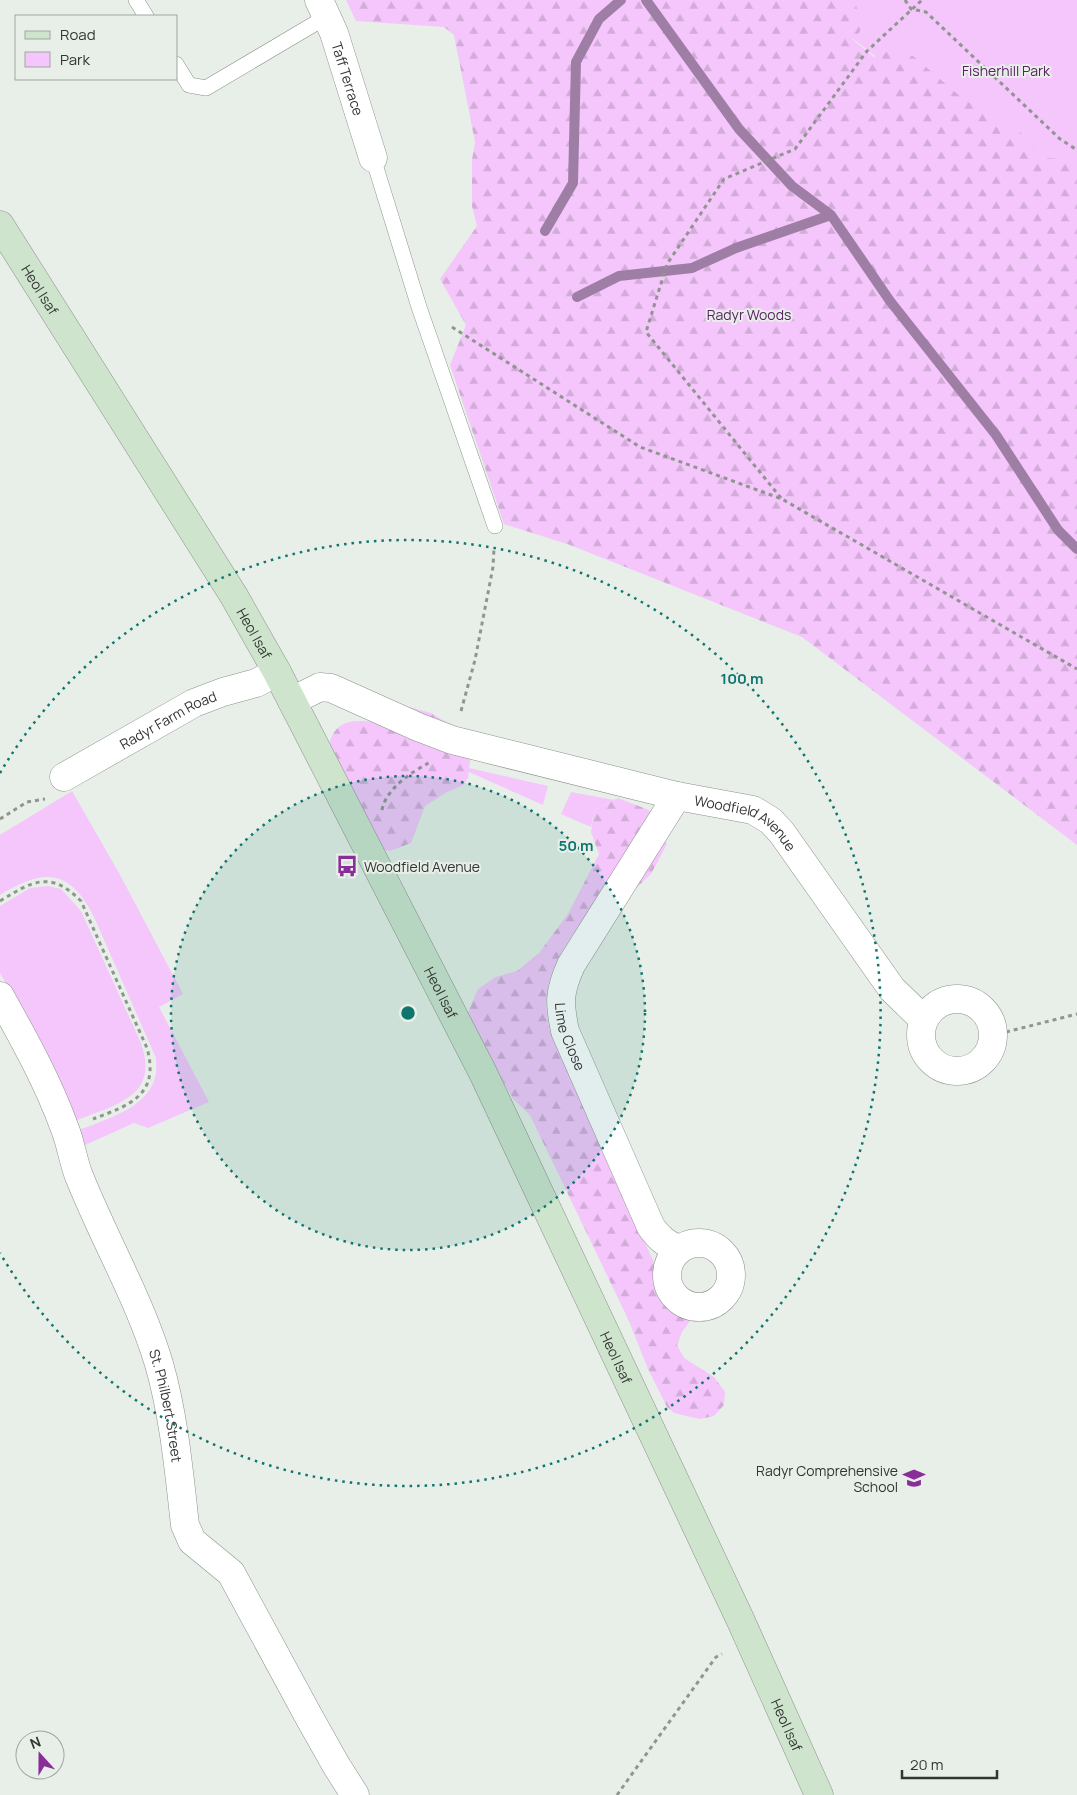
<svg xmlns="http://www.w3.org/2000/svg" width="1077" height="1795" viewBox="0 0 1077 1795" font-family="Manrope,sans-serif">
<style>
.green{fill:#f4c6fc}
.forest{fill:url(#forest-firs)}
.lines{fill:none;stroke-linecap:round;stroke-linejoin:round}
.stream{stroke:#9f7ea5;stroke-width:10}
.lane-casing{stroke:#8c928b;stroke-width:16}
.street-casing{stroke:#8c928b;stroke-width:29}
.secondary-casing{stroke:#8c928b;stroke-width:29}
.path{stroke:#909590;stroke-width:3;stroke-dasharray:4 4;stroke-linecap:butt}
.lane{stroke:#fff;stroke-width:15}
.street{stroke:#fff;stroke-width:28}
.secondary{stroke:#cee4cd;stroke-width:28}
.ring{fill:none;stroke:#0f766e;stroke-width:2.5;stroke-dasharray:2.5 5}
.labels{text-anchor:middle;dominant-baseline:central;stroke-width:4;stroke-linejoin:round;paint-order:stroke}
.park-label{font-size:14px;fill:#5a2164;stroke:#e8efe8}
.street-label{font-size:14px;fill:#323532;stroke:#e8efe8}
.poi-label{font-size:14px;fill:#323532;stroke:#e8efe8;text-anchor:start}
.centre{fill:#0f766e;stroke:#e8efe8;stroke-width:2.5}
.ring-label{font-size:15px;text-anchor:middle;font-weight:bold;fill:#0f766e;stroke:#e8efe8;stroke-width:4;stroke-linejoin:round;paint-order:stroke}
</style>
<defs>
<pattern id="forest-firs" width="22" height="20" patternUnits="userSpaceOnUse" patternTransform="scale(1.25)"><rect width="22" height="20" fill="#f4c6fc"/><path d="M5 1l3.5 6h-7zM16 11l3.5 6h-7z" fill="#d2abd8"/></pattern>
</defs>
<rect width="100%" height="100%" fill="#e8efe8"/>
<path class="green" d="M803,0H1077V213Z
M469,768L548,786L543,805L469,772Z
M72,791L119,873L183,994L159,1007L209,1102L148,1128L134,1123L85,1145L79,1130C106,1119 146,1109 155,1078C157,1072 156,1064 156,1058L94,917C70,868 43,868 0,895V835Z
M571,792L614,800L594,810L591,827L561,814Z
M48,886L61,889L81,911L141,1043C160,1098 115,1104 75,1121L43,1046L0,973V906L30,888Z"/>
<path class="forest" d="M346,0H852L855,2L861,21L860,32L852,39L874,57L889,51L913,56L961,97L983,112L1011,123L1046,158L1077,160V845L802,637L570,545L504,524L450,365L466,325L440,279L477,226L472,206V160L475,142L454,35L444,27L356,21Z
M409,707L431,713L455,727L471,754L468,778L463,785L447,792L425,806L411,843L390,851L381,849L324,777C327,758 326,726 350,722C361,720 374,722 385,722L396,710Z
M618,798L649,810L667,844L651,874L630,894L603,892C582,922 552,956 547,993C545,1006 547,1019 550,1032L656,1267L657,1285C670,1295 685,1305 690,1321L682,1332L677,1345L684,1358L714,1377L725,1392L724,1405L714,1416L700,1419L674,1413L667,1407L648,1369L629,1321L530,1115L513,1099L467,1015L478,989L496,977L517,971L539,953L568,914L599,854L591,832L594,810Z"/>
<g class="lines">
<path class="stream" d="M646,0L739,129L792,186L831,215L890,301L996,435L1058,530L1077,549
M545,231L573,183L576,62L599,19L621,0
M577,297L619,276L692,268L736,248L831,215"/>
<g class="lane-casing">
<path id="lane" d="M136,0L146,16
M176,64L189,85L206,88L326,17
M373,158L419,307L495,526"/>
</g>
<g class="street-casing">
<g id="street">
<path id="s1" d="M319,0L334,33L373,158"/>
<path id="s2" d="M292,701L320,687L331,688L418,727L452,740L677,796L753,810L771,821L782,833L892,989L924,1020"/>
<path id="s3" d="M64,777L194,703L223,692L256,683L277,672"/>
<path id="s4" d="M677,796L571,965C559,992 559,1002 565,1031L651,1227C659,1238 666,1244 678,1249"/>
<path id="s5" d="M0,996C24,1039 48,1082 65,1129C71,1144 73,1161 79,1176C104,1239 140,1300 159,1364C174,1416 179,1472 185,1525L192,1541L231,1573L309,1717L336,1765L355,1795"/>
<circle cx="957" cy="1035" r="36"/>
<circle cx="699" cy="1275" r="32"/>
</g>
</g>
<g class="secondary-casing">
<g id="secondary">
<path id="s6" d="M0,225L234,596L277,672L483,1073L740,1619L819,1795"/>
</g>
</g>
<path class="path" d="M905,0L911,9L926,12L1060,139L1077,150
M452,327L640,447L782,499L1077,669
M781,498L646,332L667,264L724,179L795,149L867,51L922,0
M461,711L475,660L493,567L494,548
M382,810C386,789 411,772 429,763
M0,819L27,802L45,799
M0,901C33,881 50,870 81,901L147,1048C160,1095 130,1105 93,1119
M1006,1032L1077,1014
M617,1795L716,1657L722,1654"/>
<use href="#lane" class="lane"/>
<use href="#street" class="street"/>
<use href="#secondary" class="secondary"/>
</g>
<circle cx="408" cy="1013" r="237" fill="#0f766e" fill-opacity=".12"/>
<g class="ring">
<circle cx="408" cy="1013" r="237"/>
<path d="M0 773A473 473 0 1 1 0 1253"/>
</g>
<defs>
<g id="bus-bare" transform="scale(1.725)"><path d="M-5-6H5V4H4V6H2V4H-2V6H-4V4H-5ZM-3.5-4V0h7V-4ZM-3.5 1.2v1.5H-2V1.2ZM2 1.2v1.5H3.5V1.2Z" fill="#892d98" stroke="#e8efe8" stroke-width="2.5" paint-order="stroke"/></g>
<g id="school-bare" transform="scale(1.725)"><path d="M0-5L7-2L0 1L-7-2ZM-4 1L0 2.5L4 1V4Q0 6-4 4Z" fill="#892d98" stroke="#e8efe8" stroke-width="2.5" paint-order="stroke"/></g>
</defs>
<g fill-rule="evenodd">
<use href="#bus-bare" x="347" y="866"/>
<use href="#school-bare" x="914" y="1478"/>
</g>
<g class="labels">
<g class="park-label">
<text x="1006" y="70">Fisherhill Park</text>
<text x="749" y="314">Radyr Woods</text>
</g>
<g class="street-label">
<text stroke="none"><textPath href="#s1" startOffset="84">Taff Terrace</textPath></text>
<text stroke="none"><textPath href="#s6" startOffset="76">Heol Isaf</textPath></text>
<text stroke="none"><textPath href="#s6" startOffset="481">Heol Isaf</textPath></text>
<text stroke="none"><textPath href="#s3" startOffset="119">Radyr Farm Road</textPath></text>
<text stroke="none"><textPath href="#s2" startOffset="482">Woodfield Avenue</textPath></text>
<text stroke="none"><textPath href="#s6" startOffset="886">Heol Isaf</textPath></text>
<text stroke="none"><textPath href="#s4" startOffset="274">Lime Close</textPath></text>
<text stroke="none"><textPath href="#s6" startOffset="1291">Heol Isaf</textPath></text>
<text stroke="none"><textPath href="#s5" startOffset="444">St. Philbert Street</textPath></text>
<text stroke="none"><textPath href="#s6" startOffset="1696">Heol Isaf</textPath></text>
</g>
<g class="poi-label">
<text x="364" y="866">Woodfield Avenue</text>
<text x="898" y="1470" text-anchor="end">Radyr Comprehensive<tspan x="898" dy="16">School</tspan></text>
</g>
</g>
<circle cx="408" cy="1013" r="8" class="centre"/>
<g class="ring-label">
<text x="742" y="684">100 m</text>
<text x="576" y="851">50 m</text>
</g>
<rect x="15" y="15" width="162" height="65" fill="#e8efe8" stroke="#9fa59f"/>
<rect x="25" y="31" width="25" height="8" fill="#cee4cd" stroke="#9fa59f"/>
<text x="60" y="40" font-size="15" fill="#323532">Road</text>
<rect x="25" y="52" width="25" height="15" fill="#f4c6fc" stroke="#9fa59f"/>
<text x="60" y="65" font-size="15" fill="#323532">Park</text>
<g transform="translate(40 1755) rotate(339)"><circle r="24" fill="#e8efe8" stroke="#9fa59f"/>
<path d="M0-4L9 19L0 12L-9 19Z" fill="#892d98"/>
<text y="-8" font-size="14" font-weight="bold" text-anchor="middle" fill="#323532">N</text>
</g>
<path d="M902 1770v8h95v-8" fill="none" stroke="#323532" stroke-width="2.5"/>
<text x="910" y="1770" font-size="15" fill="#323532" stroke="#e8efe8" stroke-width="4" paint-order="stroke">20 m</text>
</svg>
